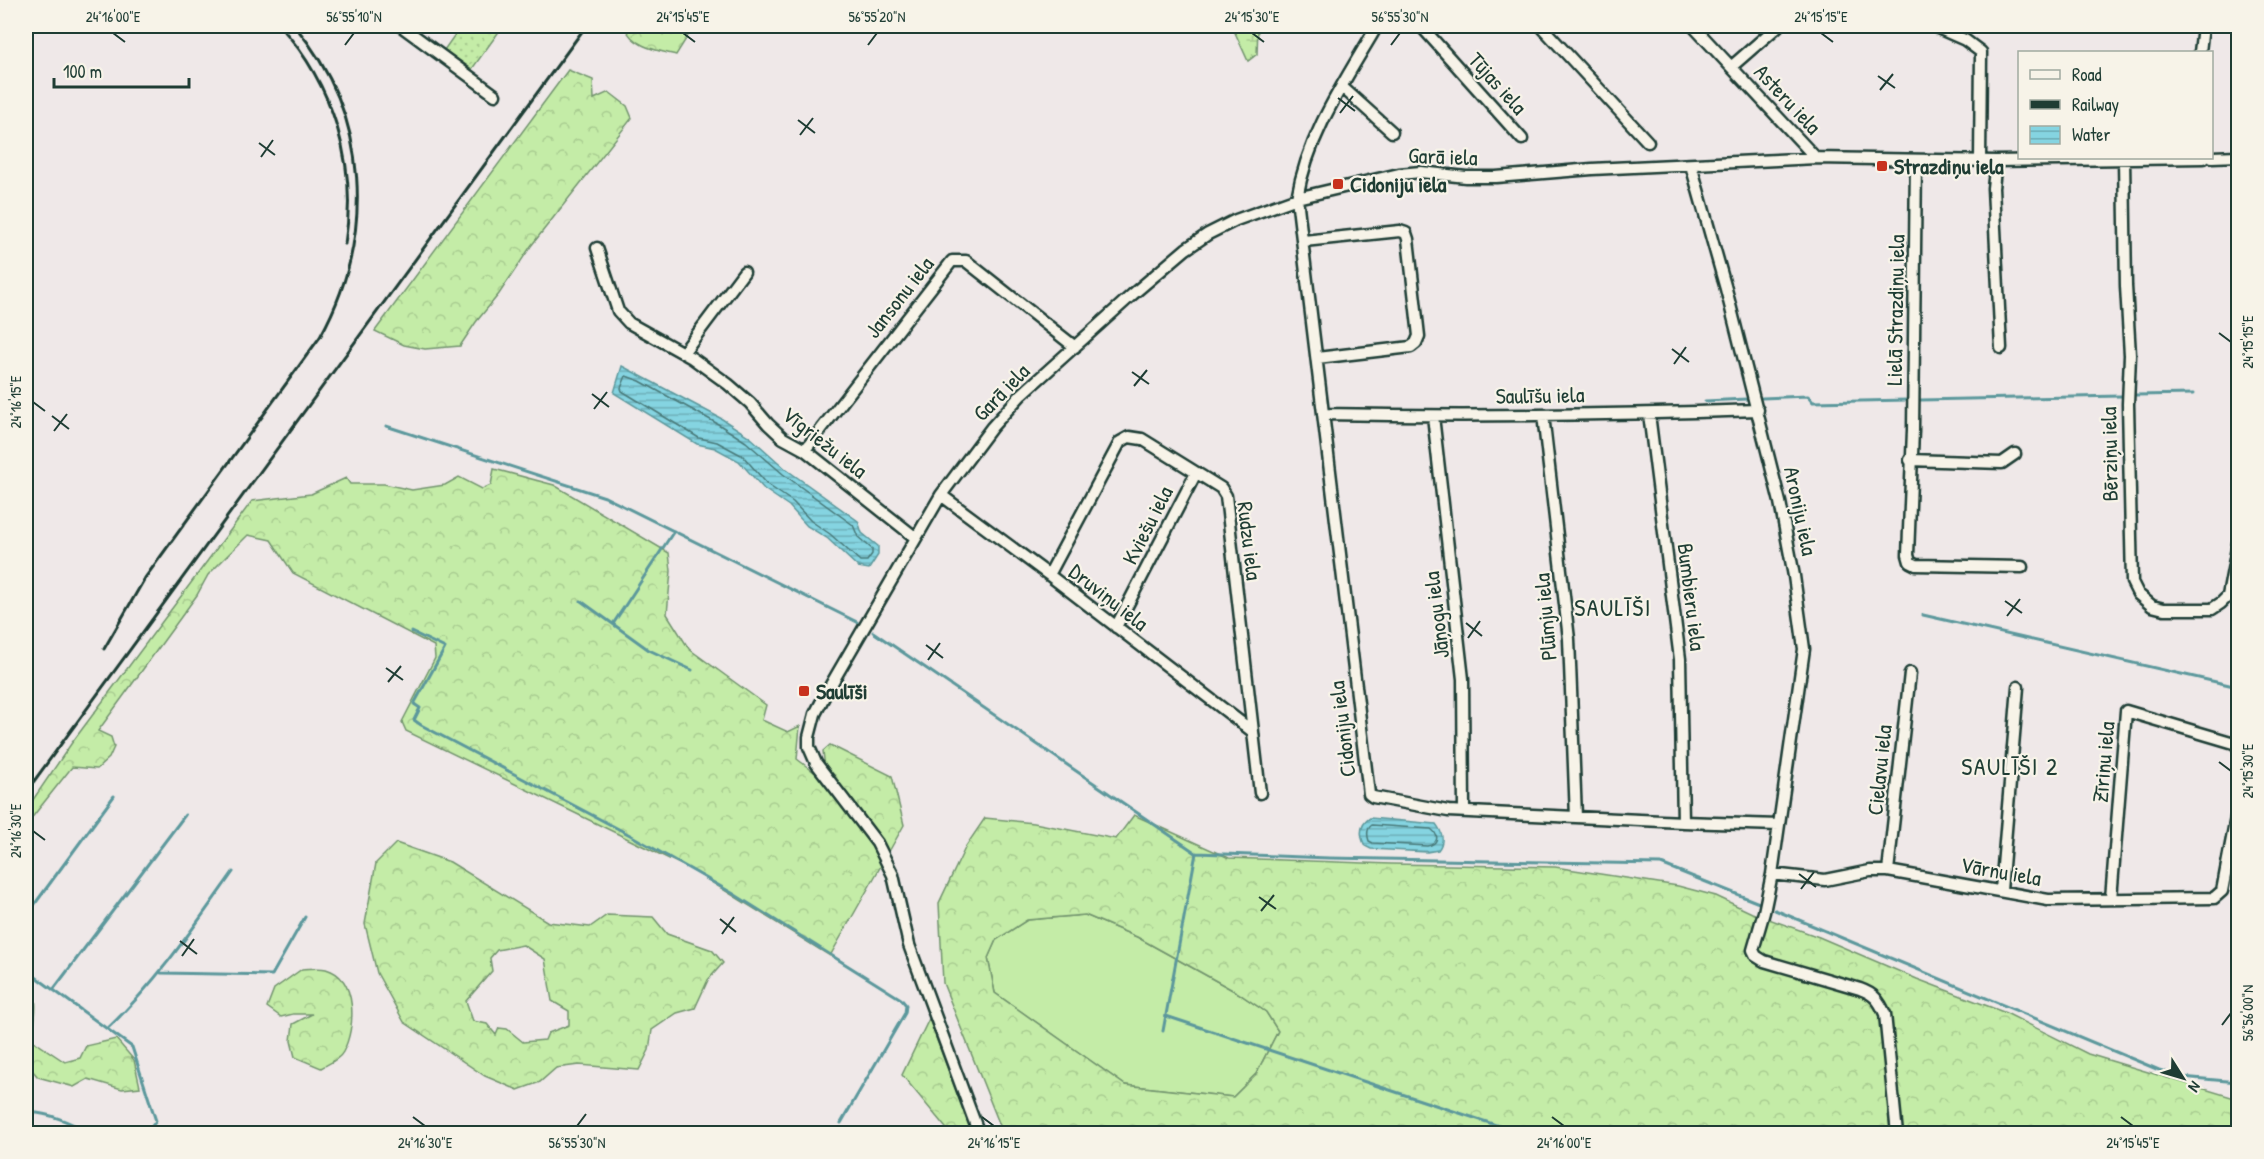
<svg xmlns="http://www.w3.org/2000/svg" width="2264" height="1159" viewBox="0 0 2264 1159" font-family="'Patrick Hand',sans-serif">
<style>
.grass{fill:#c4eca7;stroke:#72946e;stroke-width:1.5}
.forest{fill:url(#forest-crowns);stroke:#72946e;stroke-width:1.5;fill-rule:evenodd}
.wetland{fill:url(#wetland-marsh);stroke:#72946e;stroke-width:1.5}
.garden{fill:url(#garden-dots);stroke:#72946e;stroke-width:1.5}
.water{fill:url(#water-rules);stroke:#5c989c;stroke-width:1.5}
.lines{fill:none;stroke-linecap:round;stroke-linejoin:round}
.shore{stroke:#487979;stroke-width:1.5}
.stream{stroke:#5c989c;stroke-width:3}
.minor-casing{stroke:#1f3d34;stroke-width:15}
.minor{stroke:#f7f3e8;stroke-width:10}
.rail{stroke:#1f3d34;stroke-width:3}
.ticks{fill:none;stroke:#1f3d34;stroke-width:2}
.poi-dot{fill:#c8321e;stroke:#f7f3e8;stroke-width:2}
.labels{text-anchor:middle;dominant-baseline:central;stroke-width:4.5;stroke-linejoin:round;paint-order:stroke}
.street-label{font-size:22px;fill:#1f3d34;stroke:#f7f3e8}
.poi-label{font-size:22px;font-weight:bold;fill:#1f3d34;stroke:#f7f3e8;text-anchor:start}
.neighbourhood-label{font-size:24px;letter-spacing:1.5px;fill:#1f3d34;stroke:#f7f3e8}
.neatline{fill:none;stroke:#1f3d34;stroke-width:2}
.ticks-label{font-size:15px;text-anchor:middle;fill:#1f3d34}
</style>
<defs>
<pattern id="forest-crowns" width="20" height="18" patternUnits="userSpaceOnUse" patternTransform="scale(1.5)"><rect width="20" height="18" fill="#c4eca7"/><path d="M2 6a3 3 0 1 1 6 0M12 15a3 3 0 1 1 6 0" fill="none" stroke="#a8cb90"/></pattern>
<pattern id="wetland-marsh" width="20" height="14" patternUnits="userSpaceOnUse" patternTransform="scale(1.5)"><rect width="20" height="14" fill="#c4eca7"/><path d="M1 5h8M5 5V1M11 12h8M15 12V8" fill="none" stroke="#a8cb90"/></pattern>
<pattern id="garden-dots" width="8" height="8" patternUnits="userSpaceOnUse" patternTransform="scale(1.5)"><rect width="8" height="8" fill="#c4eca7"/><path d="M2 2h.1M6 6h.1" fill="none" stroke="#a8cb90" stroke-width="1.8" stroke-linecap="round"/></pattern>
<pattern id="water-rules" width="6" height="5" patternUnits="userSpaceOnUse" patternTransform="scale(1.5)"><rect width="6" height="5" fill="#85d4e1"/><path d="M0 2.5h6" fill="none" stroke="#6cadb7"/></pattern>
</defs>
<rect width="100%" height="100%" fill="#efe8e8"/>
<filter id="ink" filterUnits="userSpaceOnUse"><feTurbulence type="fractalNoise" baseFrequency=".0167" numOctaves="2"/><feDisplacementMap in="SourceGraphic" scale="12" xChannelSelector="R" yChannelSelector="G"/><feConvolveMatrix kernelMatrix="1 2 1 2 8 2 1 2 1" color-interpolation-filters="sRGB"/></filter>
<g filter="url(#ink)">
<path class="grass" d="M1085,915L1137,937L1238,993L1266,1012L1278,1031L1256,1074L1233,1097L1125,1085L995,993L988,958L996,940L1027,920Z"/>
<path class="forest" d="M624,26H694L676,55C655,50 633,47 624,26Z
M568,70L593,80L594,99L609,92L627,106L632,118L531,246L499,294L476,322L460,346L425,349L404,345L375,331Z
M494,469L554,485L669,553L671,571L667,614L689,649L766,705L762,720L788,732L800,726L797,759L814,772L825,768L823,751L830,745L892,776L904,825L830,956L692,870L406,731L402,722L435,658L434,646L293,573L271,540L248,535L208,575L197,595L98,731L111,737L114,747L109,758L97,769L72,767L26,825V810L71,744L252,501L311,494L346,478L350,484H384L412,490L445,485L459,477L482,489L491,485Z
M1134,815L1229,858L1391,864L1555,867L1678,886L1716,896L1752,913L1819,937L1917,979L2006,1013L2088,1054L2238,1099V1133H1003L943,983L939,903L966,846L985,818L1034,823L1116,839ZM1085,915L1137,937L1238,993L1266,1012L1278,1031L1256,1074L1233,1097L1125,1085L995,993L988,958L996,940L1027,920Z
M396,843L450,862L548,922L590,927L607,915L653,917L667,934L712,950L723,963L708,980L695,1008L677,1013L652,1030L649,1050L639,1070L579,1065L556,1068L540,1082L518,1090L485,1076L404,1022L377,973L365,924L376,863ZM523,945L545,959L552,1001L569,1011V1025L548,1033L545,1040L523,1042L507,1029L499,1028L496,1035L487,1024L473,1021L466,1001L492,971L490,958L497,950Z
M302,969C309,969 319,967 326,969C358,978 356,1028 343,1052C339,1060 328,1064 321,1068L295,1057L291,1041L293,1024L312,1014H293L281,1017L267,1007L274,989Z
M26,982C42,1000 34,1017 32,1040L65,1062L80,1058L86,1046L116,1039L134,1060L140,1087L122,1089L88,1079L74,1087L38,1077L26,1063Z
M929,1019L972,1133H950L902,1075Z"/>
<path class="wetland" d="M1232,26H1258L1257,54L1248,61Z"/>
<path class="garden" d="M461,26H503L472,69L444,50Z"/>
<path class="water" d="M622,366L722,419L750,437L787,470L858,521L862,533L878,546V555L869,569L858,567L827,538L807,526L789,506L764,489L739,461L715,448L697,444L614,393Z
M1370,818L1436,824C1443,833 1445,841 1438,850L1427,852L1371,849L1365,846C1360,836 1359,825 1370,818Z"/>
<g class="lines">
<path class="shore" d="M626,376L640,381L718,424L746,442L783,474L853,525L858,537L872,549V554L867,561H860L830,534L811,521L793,502L768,485L743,456L717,442L699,438L622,391L621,388Z
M1372,825L1431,829C1440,836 1438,844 1427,846L1373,843L1369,841C1367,835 1366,829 1372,825Z"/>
<path class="stream" d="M2136,395L2193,394
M1762,398L1808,396L1813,402L1908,400
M1920,400L2121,396
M1705,401L1747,399
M386,426L605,497L857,622
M581,601L649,650L692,670
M1923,615L2238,687
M613,624L674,531
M412,632L445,648L414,704L420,708L414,720L421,725L630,835L732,893L901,999L906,1005L905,1013L841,1123
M873,632L1196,853L1329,858L1661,864L1759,903
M1775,910L2159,1070L2182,1077L2238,1082
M26,916L114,796
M26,970L132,1047L156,1121L146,1134
M161,973L272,975L305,917
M53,990L185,815
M1166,1016L1517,1132
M108,1028C157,982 194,927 233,872
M1163,1031L1196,853
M26,1113C48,1111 73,1124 93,1134"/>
<g class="minor-casing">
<path id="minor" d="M401,26L495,95
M1377,26C1345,81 1308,134 1297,198L1369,794L1373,797L1448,811L1683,822L1779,825
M1421,26L1522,139
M1541,26L1648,142
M1693,26L1816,158
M1933,26L1965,40L1981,52L1980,161
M2200,52L2203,26
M1731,67L1778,26
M1342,87L1392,132
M2212,157L2238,156
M2124,159L2126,286L2130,355L2128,404L2132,582L2138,594L2152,606L2164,609H2212L2221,603L2228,596L2238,543
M1916,160L1913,430L1908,555L1910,562L1916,565L2022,567
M1996,161L1993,188L2001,348
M1691,165L1726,289L1780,502L1794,576L1804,649L1772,874L1764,912L1753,950L1756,956L1764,961L1860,989C1874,994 1879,1000 1885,1014L1897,1134
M1304,241L1400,231L1406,233L1408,239L1419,336L1416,343L1411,347L1317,358
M597,248L618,311L629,323L692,358L728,384L750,403L768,424L783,438L805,450L916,538
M683,353L744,272
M1323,414C1468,417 1613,415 1758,410
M1649,414L1680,659L1683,822
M1543,415L1569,639L1576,817
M1433,416L1463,679L1464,811
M805,450L952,261H966L1075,347
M1910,460L2002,463L2015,454
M941,495L1049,575L1252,731
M1049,575L1120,442L1129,437L1142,439L1221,488L1226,496L1260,793
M1116,627L1196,473
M1888,871L1910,673
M1772,874L1825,880L1870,871H1888L2048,900L2214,898L2222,891L2238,807
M2001,890L2018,687
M2111,899L2126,711L2234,743L2238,747
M979,1134L909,945L893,875L877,843L816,763L809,747V737L815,714L825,695L941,495L992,427L1021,395L1133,294L1186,249L1208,234L1236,220L1297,198L1399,174L1421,172L1466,177H1496L1592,169L1816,158L1996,161L2204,158"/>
</g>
<use href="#minor" class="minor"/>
<path class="rail" d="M280,26C333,84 358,166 345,244
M104,649L145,578L320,337C376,236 370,116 295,26
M26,792L586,26"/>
</g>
</g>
<path class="ticks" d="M113,33L125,42M683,33L695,42M1252,33L1264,42M1821,33L1833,42M345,45L354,33M868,45L877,33M1391,45L1400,33M1878,76L1895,88M1880,90L1893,74M1338,98L1355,111M1340,113L1353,96M798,120L815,133M800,135L813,118M259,143L275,155M261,157L273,140M2219,333L2231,342M1672,349L1689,362M1674,364L1686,347M1132,372L1149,384M1134,386L1147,370M592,394L609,407M33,402L45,411M594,409L607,392M52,416L69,429M54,431L67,414M2005,601L2022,613M2007,616L2020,599M1466,623L1482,636M1468,638L1480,621M926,645L943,658M928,660L940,643M386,668L403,680M388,682L401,666M2219,762L2231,771M33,831L45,840M1799,874L1816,887M1801,889L1814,872M1259,897L1276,909M1261,911L1274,895M720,919L736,932M722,934L734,917M180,941L197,954M182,956L194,939M2222,1025L2231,1013M413,1117L425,1126M982,1117L994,1126M1552,1117L1564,1126M2121,1117L2133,1126M577,1126L586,1114"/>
<g class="poi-dot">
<rect x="1876" y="160" width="12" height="12" rx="3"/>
<rect x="1332" y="178" width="12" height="12" rx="3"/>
<rect x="798" y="685" width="12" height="12" rx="3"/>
</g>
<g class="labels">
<g class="street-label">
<text transform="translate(1498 83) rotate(48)">Tūjas iela</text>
<text transform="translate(1788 99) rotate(47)">Asteru iela</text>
<text transform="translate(1443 156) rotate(2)">Garā iela</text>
<text transform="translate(899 297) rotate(-52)">Jansonu iela</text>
<text transform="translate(1895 310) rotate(-89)">Lielā Strazdiņu iela</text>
<text transform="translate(1001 392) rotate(-46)">Garā iela</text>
<text transform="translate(1540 395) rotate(-1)">Saulīšu iela</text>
<text transform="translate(825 442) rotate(38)">Vīgriežu iela</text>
<text transform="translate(2109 454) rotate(-91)">Bērziņu iela</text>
<text transform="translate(1801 511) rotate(78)">Aroniju iela</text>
<text transform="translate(1147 525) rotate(-63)">Kviešu iela</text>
<text transform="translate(1250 541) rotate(83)">Rudzu iela</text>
<text transform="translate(1109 597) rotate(38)">Druviņu iela</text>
<text transform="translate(1692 597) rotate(83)">Bumbieru iela</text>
<text transform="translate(1436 615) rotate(-97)">Jāņogu iela</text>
<text transform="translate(1545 617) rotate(-95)">Plūmju iela</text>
<text transform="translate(1342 729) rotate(-97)">Cidoniju iela</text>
<text transform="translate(2103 762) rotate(-85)">Zīriņu iela</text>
<text transform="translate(1879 770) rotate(-84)">Cielavu iela</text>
<text transform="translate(2001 871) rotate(10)">Vārnu iela</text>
</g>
<g class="poi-label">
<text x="1894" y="166">Strazdiņu iela</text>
<text x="1350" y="184">Cidoniju iela</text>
<text x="816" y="691">Saulīši</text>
</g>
<g class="neighbourhood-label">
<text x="1613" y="607">SAULĪŠI</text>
<text x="2010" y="766">SAULĪŠI 2</text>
</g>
</g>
<rect width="2264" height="1159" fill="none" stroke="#f7f3e8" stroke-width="66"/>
<rect x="2018" y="51" width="195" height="108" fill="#f7f3e8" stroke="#a1aaa0" stroke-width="1.5"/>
<rect x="2030" y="70" width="30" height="9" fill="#f7f3e8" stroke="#a1aaa0" stroke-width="1.5"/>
<text x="2072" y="81" font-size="18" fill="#1f3d34">Road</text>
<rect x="2030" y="100" width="30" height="9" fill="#1f3d34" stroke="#a1aaa0" stroke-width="1.5"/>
<text x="2072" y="111" font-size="18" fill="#1f3d34">Railway</text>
<rect x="2030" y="126" width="30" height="18" fill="url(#water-rules)" stroke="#a1aaa0" stroke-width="1.5"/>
<text x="2072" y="141" font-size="18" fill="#1f3d34">Water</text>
<g transform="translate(2183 1078) rotate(127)" stroke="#f7f3e8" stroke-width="4.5" paint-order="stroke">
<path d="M0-4.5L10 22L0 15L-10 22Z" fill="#1f3d34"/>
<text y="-9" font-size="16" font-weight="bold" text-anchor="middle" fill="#1f3d34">N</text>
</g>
<path d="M54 78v9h135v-9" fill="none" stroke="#1f3d34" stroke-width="3"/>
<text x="63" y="78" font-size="18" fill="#1f3d34" stroke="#f7f3e8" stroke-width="4.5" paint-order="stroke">100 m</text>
<rect x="33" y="33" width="2198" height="1093" class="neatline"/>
<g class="ticks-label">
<text x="113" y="22">24°16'00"E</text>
<text x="354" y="22">56°55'10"N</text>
<text x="683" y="22">24°15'45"E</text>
<text x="877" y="22">56°55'20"N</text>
<text x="1252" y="22">24°15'30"E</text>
<text x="1400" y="22">56°55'30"N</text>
<text x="1821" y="22">24°15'15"E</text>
<text transform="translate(2248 342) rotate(-90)" y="5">24°15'15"E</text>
<text transform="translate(16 402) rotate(-90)" y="5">24°16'15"E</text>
<text transform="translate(2248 771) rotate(-90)" y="5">24°15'30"E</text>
<text transform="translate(16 831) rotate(-90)" y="5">24°16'30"E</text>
<text transform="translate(2248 1013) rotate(-90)" y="5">56°56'00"N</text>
<text x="425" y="1148">24°16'30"E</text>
<text x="577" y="1148">56°55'30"N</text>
<text x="994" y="1148">24°16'15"E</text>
<text x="1564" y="1148">24°16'00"E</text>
<text x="2133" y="1148">24°15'45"E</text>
</g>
</svg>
